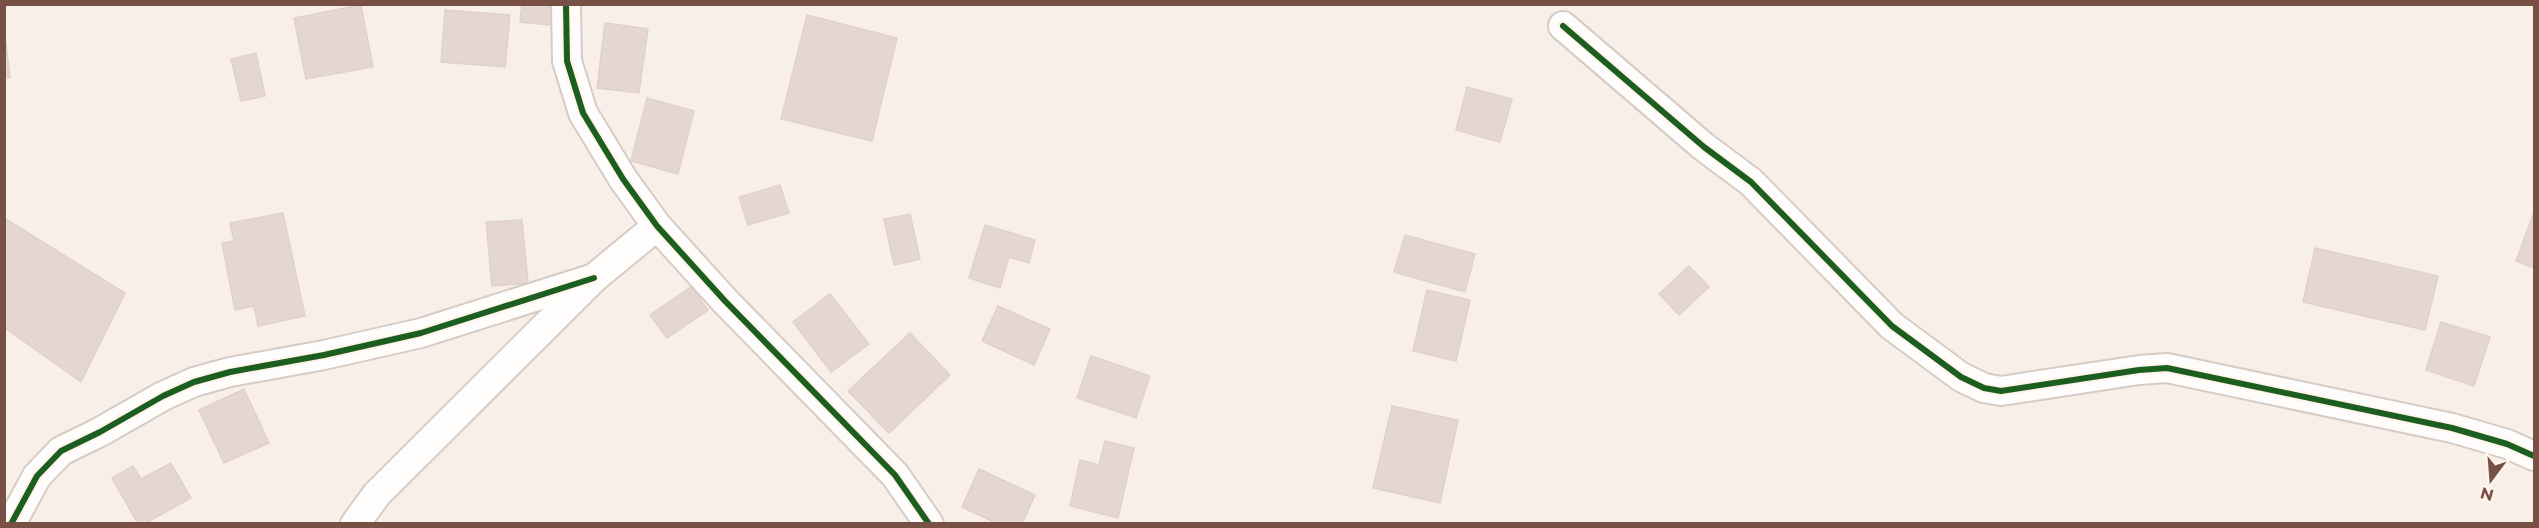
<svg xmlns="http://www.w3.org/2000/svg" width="2539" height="528" viewBox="0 0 2539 528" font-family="Montserrat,sans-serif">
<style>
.building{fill:#e5d6d0;stroke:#e1d1ca;stroke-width:1.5}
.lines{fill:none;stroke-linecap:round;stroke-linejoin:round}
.street-casing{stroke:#d6cbc5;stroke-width:32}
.street{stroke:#fefdfc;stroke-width:28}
.cycleway-casing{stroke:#fff4ea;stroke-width:10}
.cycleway{stroke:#1b5e20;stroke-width:6}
</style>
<rect width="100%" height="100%" fill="#f8f0e8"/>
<path class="building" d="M522,4H553L550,25L520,22Z
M361,5L373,67L306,79L294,18Z
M445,10L510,15L505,67L441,62Z
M807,15L897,38L872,141L781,119Z
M605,23L648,29L639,93L597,88Z
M4,28L10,78H4Z
M256,53L265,96L241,101L231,59Z
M1467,87L1512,99L1500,142L1456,130Z
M647,98L694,111L678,174L631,161Z
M780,185L789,213L748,225L739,197Z
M2534,212V268L2516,261Z
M283,213L305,316L258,326L254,306L235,310L222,243L234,241L230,223Z
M910,214L920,259L894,265L884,219Z
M4,218L125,293L81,382L4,327Z
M522,220L528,283L492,286L486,222Z
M985,225L1035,240L1029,263L1009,257L1000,288L969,278Z
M1405,235L1475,254L1465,292L1394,272Z
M2315,248L2438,276L2425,330L2303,302Z
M1689,266L1709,287L1679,315L1659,294Z
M691,287L708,310L667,338L650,315Z
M1427,290L1470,300L1456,361L1413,351Z
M830,294L869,344L831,372L793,322Z
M998,306L1050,329L1034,365L982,341Z
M2441,322L2490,337L2474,386L2426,370Z
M910,333L950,375L889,433L848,391Z
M1091,356L1150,376L1136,418L1077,398Z
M244,389L269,443L224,463L199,410Z
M1392,406L1458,420L1440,503L1373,488Z
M1105,441L1134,448L1118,518L1070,506L1080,460L1099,465Z
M171,463L191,498L144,524H138L112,478L133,466L141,479Z
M979,469L1035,495L1022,524H998L962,507Z"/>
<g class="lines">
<g class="street-casing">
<path id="street" d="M566,4L567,61L583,113L623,179L657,226L725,301L895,475L929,524
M1563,26L1704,147L1751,182L1892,326L1961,377L1984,388L2001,391L2139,370L2167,368L2452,428L2507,444L2534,456
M11,524L37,476L61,451L100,432L163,396L194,382L230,372L324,355L421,333L594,278
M355,524L377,494L594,278L657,226"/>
</g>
<use href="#street" class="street"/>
<g class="cycleway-casing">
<path id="cycleway" d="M566,4L567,61L583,113L623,179L657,226L725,301L895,475L929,524
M1563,26L1704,147L1751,182L1892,326L1961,377L1984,388L2001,391L2139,370L2167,368L2452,428L2507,444L2534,456
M11,524L37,476L61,451L100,432L163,396L194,382L230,372L324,355L421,333L594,278"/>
</g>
<use href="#cycleway" class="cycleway"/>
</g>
<rect width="2539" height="528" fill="none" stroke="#785046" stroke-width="12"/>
<g transform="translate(2491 480) rotate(196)" stroke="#fff4ea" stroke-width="4.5" paint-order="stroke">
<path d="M0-4.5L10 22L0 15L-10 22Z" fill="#785046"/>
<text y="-9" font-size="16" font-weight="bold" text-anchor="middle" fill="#785046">N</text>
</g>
</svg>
